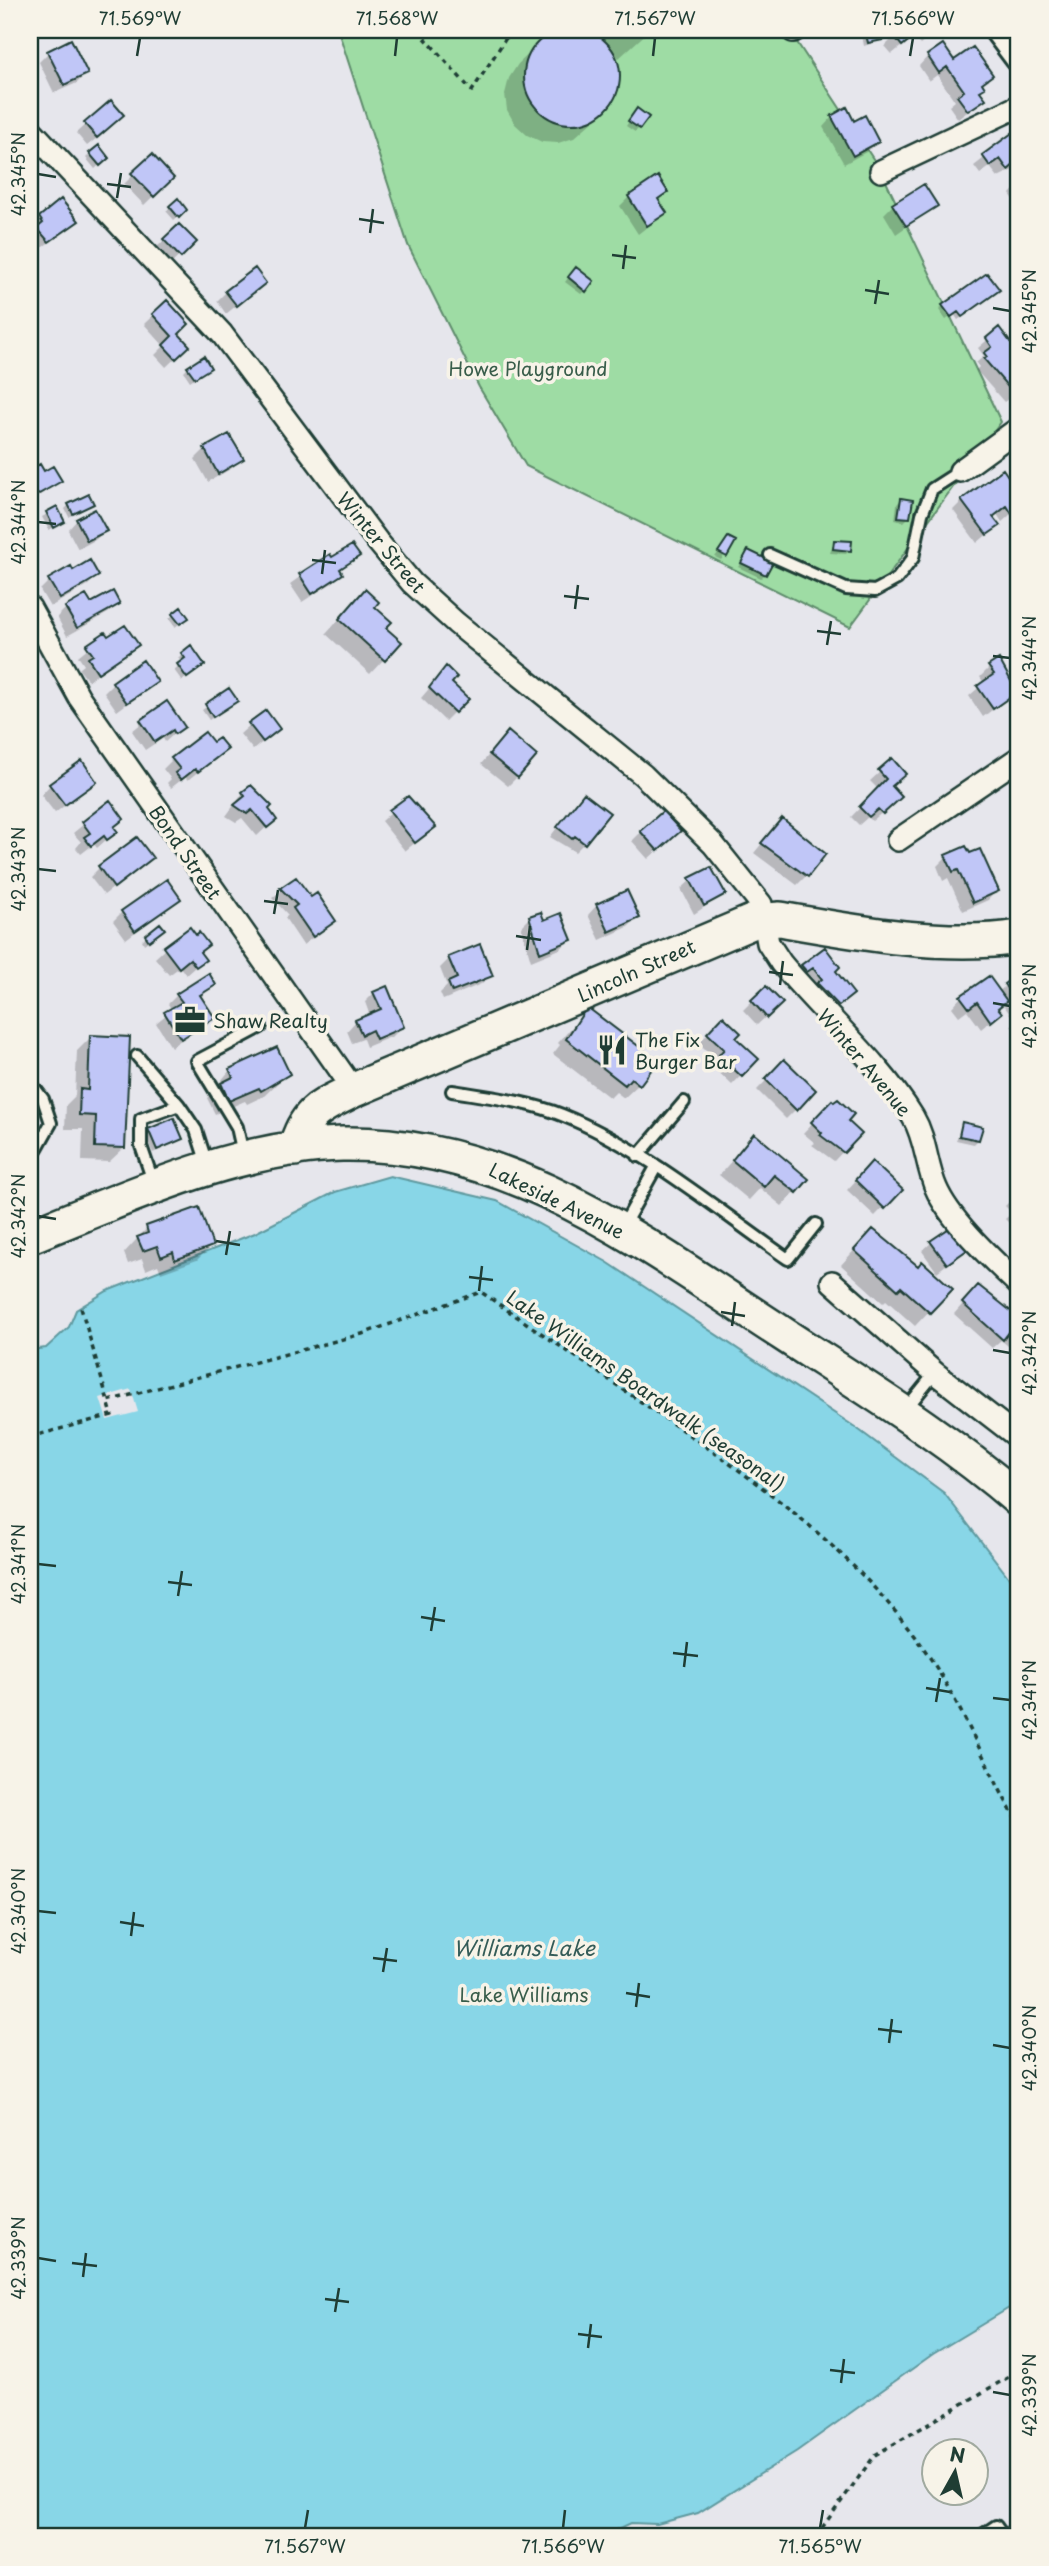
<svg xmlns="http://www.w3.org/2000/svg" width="1049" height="2566" viewBox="0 0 1049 2566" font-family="'Playpen Sans',sans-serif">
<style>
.green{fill:#9edca4;stroke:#5e8c6c;stroke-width:2}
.water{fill:#88d6e7;stroke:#5e999f;stroke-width:2}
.pier{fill:#e6e6ec}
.shadow{fill:#0003}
.building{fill:#c0c6f7;stroke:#1f3d34;stroke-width:2}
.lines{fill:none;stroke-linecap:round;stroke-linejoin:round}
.service-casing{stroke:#1f3d34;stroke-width:16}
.minor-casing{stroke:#1f3d34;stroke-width:26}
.tertiary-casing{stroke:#1f3d34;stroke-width:32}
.primary-casing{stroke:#1f3d34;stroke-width:38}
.path{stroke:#1f3d34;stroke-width:3.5;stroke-dasharray:5 5;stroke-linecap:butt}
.service{stroke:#f7f3e8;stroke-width:10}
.minor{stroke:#f7f3e8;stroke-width:21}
.tertiary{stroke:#f7f3e8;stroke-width:26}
.primary{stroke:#f7f3e8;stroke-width:33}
.ticks{fill:none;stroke:#1f3d34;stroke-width:2.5}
.labels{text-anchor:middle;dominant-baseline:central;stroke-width:7;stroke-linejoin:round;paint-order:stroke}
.park-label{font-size:19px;fill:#385d4a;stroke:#f7f3e8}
.street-label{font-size:19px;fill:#1f3d34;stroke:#f7f3e8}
.poi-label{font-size:19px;fill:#1f3d34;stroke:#f7f3e8;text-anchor:start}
.water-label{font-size:21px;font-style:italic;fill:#345c58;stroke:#f7f3e8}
.neatline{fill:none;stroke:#1f3d34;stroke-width:2.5}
.ticks-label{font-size:18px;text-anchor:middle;fill:#1f3d34}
</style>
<rect width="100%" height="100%" fill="#e6e6ec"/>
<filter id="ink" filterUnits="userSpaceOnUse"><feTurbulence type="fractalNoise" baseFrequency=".0143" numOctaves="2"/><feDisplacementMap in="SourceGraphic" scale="14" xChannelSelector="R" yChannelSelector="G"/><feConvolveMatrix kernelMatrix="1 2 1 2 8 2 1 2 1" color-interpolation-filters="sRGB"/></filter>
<g filter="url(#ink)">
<path class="green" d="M338,30H789L881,171L1001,422L850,627L526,466L479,387L408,245Z"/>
<path class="water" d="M390,1176L497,1201L607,1262L855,1427L944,1493L1019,1591V2302L933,2354L797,2451L698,2513L657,2524L631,2523L603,2536H30V1350L46,1348L69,1327L76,1310L107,1291L255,1233L335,1192Z"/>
<path class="pier" d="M131,1389L138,1412L107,1420L100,1398Z"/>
<path class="shadow" d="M564,30H581L608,44L604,39L612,30H650L619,58L608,46L619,69V84L605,110L574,138L558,143L542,142L527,135L515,124L507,110L505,94L509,78L518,64L550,34Z
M879,30L881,40L864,46L862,35L866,31Z
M892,30H938L920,45L913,37L892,54L885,46L895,36Z
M48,53L86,73L77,83L54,93L39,62Z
M928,56L991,75L981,85L979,92L984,99L958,119L949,106L955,101L937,75L929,81L919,66Z
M633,115L639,128L635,132L626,126Z
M832,117L854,124L877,142L868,151L844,164L823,127Z
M86,124L113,125L87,146L76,133Z
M1019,131V167L998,177L990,167L980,174L974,166Z
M90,154L107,158L95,169L86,158Z
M152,157L172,178L144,205L124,184Z
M1019,184V207L1010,194Z
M666,192L657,201L665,213L638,234L620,206L629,197Z
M177,201L185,210L174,220L166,211Z
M893,205L936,206L896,234L884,214Z
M40,219L77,221L39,250L30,238L35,232L31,228Z
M179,226L194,242L170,265L155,249Z
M572,273L585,290L581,294L565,282Z
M264,283L226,314L217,301L226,292Z
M993,294L958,320L954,314L946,320L939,310L943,306Z
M167,302L177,334L188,346L166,367L155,355L164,346L144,324Z
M999,330L1019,357V391L1004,402L976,370L979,367L976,363L984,356L978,348Z
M188,368H209L190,381L184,372Z
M229,436L241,459L232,468L208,482L195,459L205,449Z
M40,467L44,474L60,481L30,502V472Z
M1016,497L1019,507L1002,522L997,514L991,518L997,526L977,543L953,510L962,501Z
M901,500L908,518L904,522L895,520L897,504Z
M92,504L69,517L65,509L69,505Z
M56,509L63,522L49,530L42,517Z
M77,520L105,531L95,540L78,549L68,530Z
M728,539L734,542L721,560L715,557Z
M834,542L850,550L846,554L830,553Z
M748,552L765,574L761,578L738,567Z
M329,556L332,560L358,556L339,571L341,574L332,583L302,602L290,584Z
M73,573L97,576L88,585L50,607L40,590L49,581Z
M118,604L108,613L67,636L57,617L66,608Z
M351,606L373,607L383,628L384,659L370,674L326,634Z
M173,615L182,622L175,627L169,619Z
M105,634L108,638L137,645L88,681L79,669L84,665L78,656Z
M1019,642V664L1011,651Z
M182,654L199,668L182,681L174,670L182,663L178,658Z
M989,668L1015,692L983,717L969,696L984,683L980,677Z
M446,669L450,683L467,699L445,721L421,698Z
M156,682L117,711L104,692L113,683Z
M229,691L231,705L209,720L202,710Z
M167,703L183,726L165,742L163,738L145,750L132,731Z
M250,725L278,729L253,750L240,734Z
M499,743L517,777L508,786L481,764Z
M213,745L225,749L188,780L185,777L171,788L167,783L171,779L163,769L173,759Z
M892,761L890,806L872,821L868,817L859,825L851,817L878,789L870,781Z
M95,782L55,813L41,795L50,785Z
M243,793L267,809L275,819L257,836L242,818L236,822L226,816Z
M407,798L434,827L405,851L381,821Z
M110,803L115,832L97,848L94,844L81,854L76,848L81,842L73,833Z
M575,804L584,843L575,852L550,837Z
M773,830L806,876L797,885L754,853Z
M641,832L669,840L648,859L632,841Z
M946,857L997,890L988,900L963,911L948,878L943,881L937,866Z
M151,858L104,895L90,877L99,868Z
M296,879L310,899L334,921L303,945L285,918L288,915L272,898Z
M691,880L724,894L694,914L681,889Z
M179,899L126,939L113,921L122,912Z
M597,905L637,918L628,927L600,940L588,915Z
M530,918L543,923L570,940L560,949L531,961L521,927Z
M160,925L159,933L144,944L142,940Z
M165,949L198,953L203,960L186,975L180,967L169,975L155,958Z
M824,950L842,1003L829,1014L793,976Z
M449,959L491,975L481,984L443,1000L440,993L447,986L440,968Z
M1019,975V1037L1011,1026L1015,1021L1002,1003L997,1009L1000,1013L981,1029L967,1010L959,1016L952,1007L961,997L998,992Z
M214,985L200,998L212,1018L171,1047L156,1023L172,1010L168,1004L177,995Z
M374,993L402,1027L393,1036L366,1047L363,1039L352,1043L347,1031L356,1021L370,1016L365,1002Z
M752,1001L771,1012L757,1025L743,1010Z
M588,1009L639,1084L624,1098L616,1092L610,1098L553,1054L560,1045L558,1043Z
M723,1018L734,1038L757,1059L732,1085L711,1065L716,1060L699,1043Z
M91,1037L124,1148L109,1162L82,1161L83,1129H65L66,1105L75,1096L77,1051Z
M784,1062L814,1091L786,1119L757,1090Z
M230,1070L287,1074L264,1096L247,1104L245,1101L215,1114L207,1098Z
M823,1112L845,1121L859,1134L834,1161L812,1145L815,1143L803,1133Z
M963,1124L978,1140L974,1144L956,1140Z
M149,1130L181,1139L153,1153L145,1134Z
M754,1136L807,1179L782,1206L760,1188L749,1200L719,1175Z
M872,1163L900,1190L875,1216L847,1190Z
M1019,1192V1225L1015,1229L1005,1219L1012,1213L1005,1206Z
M198,1209L211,1246L197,1260L161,1273L158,1265L146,1270L142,1259L128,1264L124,1253L147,1228Z
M932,1242L965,1250L937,1272L922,1251Z
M859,1245L918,1268L950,1289L915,1326L886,1300L883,1303L841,1265Z
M969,1297L1012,1314L1017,1310L1019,1335L1008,1346L1001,1340L992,1348L954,1314Z"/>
<path class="building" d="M524 76a48 48 0 1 1 96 0a48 48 0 1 1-96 0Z
M865,30H881L883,40L868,43Z
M900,30H922L902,46L893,35Z
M71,39L88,74L64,85L47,51Z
M943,44L954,60L973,47L993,75L982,83L985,88L980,91L986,99L968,111L957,96L964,91L947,67L939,73L927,55Z
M111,100L124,115L97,138L84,123Z
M847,107L854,121L865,115L879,142L853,156L831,116Z
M637,108L649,117L640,129L628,121Z
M1019,128V166L1015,164L1008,170L1000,159L990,166L982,155Z
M99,145L109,158L100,166L89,153Z
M152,154L174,178L154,197L131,173Z
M658,176L668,192L658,199L667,213L647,226L628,196Z
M924,184L938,206L906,226L892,204Z
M178,198L187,210L179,218L169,206Z
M61,199L79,221L49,242L37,228L43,223L39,217Z
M179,224L197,242L181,258L163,239Z
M576,267L594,281L586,292L568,277Z
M255,268L266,283L237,306L225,291Z
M987,273L1000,290L962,317L958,312L951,317L942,305Z
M167,300L189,324L179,334L190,346L176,359L163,345L172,336L152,314Z
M999,327L1019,354V391L1014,394L984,359L987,357L984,353L992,347L986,338Z
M204,356L211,368L195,378L187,367Z
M229,434L244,459L218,474L204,448Z
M40,464L44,471L53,466L62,481L30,499V470Z
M1003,469L1019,492V509L1012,514L1007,506L993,517L1000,526L987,535L961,500Z
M89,494L94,504L73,514L68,504Z
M901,498L913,500L910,518L898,517Z
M57,506L65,522L54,528L46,512Z
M95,509L107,531L87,541L76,519Z
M728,537L736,541L727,557L718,552Z
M834,540L852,541L851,551L833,549Z
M352,545L360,556L340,569L343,574L312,594L299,574L330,554L332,557Z
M748,550L773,562L766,575L741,563Z
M90,560L99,576L60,599L48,579L71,566L73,570Z
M365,589L379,602L375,607L392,622L386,628L402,642L385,661L339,619Z
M113,591L120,604L77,628L65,607L86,595L91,603Z
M181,607L189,618L180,624L172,614Z
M125,625L139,645L98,673L88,658L93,655L86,645L105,632L108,636Z
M191,645L205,665L187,678L177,664L185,658L181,653Z
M999,659L1017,692L993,709L977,686L994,674L988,666Z
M143,660L158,682L127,703L112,682Z
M446,666L457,677L452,683L469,699L455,713L429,688Z
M229,688L238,701L213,717L205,704Z
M167,701L185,727L175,734L173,730L155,742L140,720Z
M266,710L280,729L263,742L248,723Z
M508,731L537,756L518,778L489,754Z
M205,732L213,742L219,738L228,749L198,772L195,769L181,780L175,773L180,769L171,758Z
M892,758L906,774L892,786L902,797L883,814L878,809L869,817L859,807L886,779L878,770Z
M82,760L97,782L65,805L49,784Z
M251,785L272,806L269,809L277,820L267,828L252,810L247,814L234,805L245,796L242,792Z
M584,793L610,813L585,844L575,836L572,839L557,827Z
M408,796L436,827L415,843L389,810Z
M110,800L124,819L114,827L118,832L107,840L104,836L91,846L84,837L90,833L82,822Z
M663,811L681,831L658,851L640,831Z
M782,818L826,854L808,877L761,843Z
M137,837L153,858L114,888L98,866Z
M966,846L970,853L980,849L999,891L973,903L958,870L953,872L945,855Z
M711,867L726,894L704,906L689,878Z
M296,877L311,897L317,893L336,921L313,937L293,908L297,905L280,888Z
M167,879L181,899L135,931L121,911Z
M627,890L640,918L609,932L596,904Z
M541,912L544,920L561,913L572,940L540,953L529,916Z
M160,923L165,929L149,941L145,935Z
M190,927L196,935L199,932L209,945L200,952L206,960L196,967L190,959L179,968L163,947Z
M480,944L493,976L452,992L448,982L457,978L448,957Z
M825,947L840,967L836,971L854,994L839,1006L817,983L822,979L813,968L807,972L801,965Z
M209,973L216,985L200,995L215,1018L181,1039L164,1012L182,1002L176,994Z
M1019,973V1006L1004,984Z
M989,976L1007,1001L998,1008L1002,1013L991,1022L977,1002L969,1008L960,996Z
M387,986L404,1027L376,1039L372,1030L362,1035L355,1020L381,1009L373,992Z
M766,986L783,1003L767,1018L751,1000Z
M587,1007L658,1061L640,1085L631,1078L625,1085L566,1039Z
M723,1016L741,1033L736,1038L759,1059L742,1077L719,1055L724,1049L707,1033Z
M90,1035L130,1037L125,1148L95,1147L96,1116L79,1115L80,1089L88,1090Z
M277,1047L290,1074L261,1091L259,1088L229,1101L221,1083L233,1077L229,1069Z
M784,1059L816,1090L797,1111L765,1079Z
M838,1099L854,1114L848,1121L862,1134L844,1153L820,1135L822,1133L811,1122L832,1100L834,1102Z
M174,1118L183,1139L157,1150L148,1129Z
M962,1122L983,1127L979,1140L959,1136Z
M754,1133L809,1179L797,1193L774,1175L764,1187L732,1160Z
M872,1161L903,1190L885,1209L855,1180Z
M199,1207L213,1246L175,1260L173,1252L161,1257L157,1246L143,1251L137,1237L148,1233L146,1226Z
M951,1227L967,1250L947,1264L930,1241Z
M873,1229L918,1266L922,1261L953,1289L930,1313L901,1287L898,1290L854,1250Z
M978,1285L1012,1312L1017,1307L1019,1310L1018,1338L1010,1331L1003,1340L962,1303Z"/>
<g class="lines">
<g class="service-casing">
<path id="service" d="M770,555L846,589L875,591L897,579L913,558L922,514L932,489L960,471
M137,1056L179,1105
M30,1082L43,1099L51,1123L37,1148L30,1153
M452,1091C489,1097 527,1101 562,1115C644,1148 716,1209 788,1259L816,1224
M243,1154L237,1127L197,1061L261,1027
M638,1156L684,1102
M154,1184L141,1146V1119L179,1105L196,1130L207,1164
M622,1228L656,1167
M905,1410L935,1373
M981,2536L996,2526L1003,2536"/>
</g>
<g class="minor-casing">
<path id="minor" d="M793,31L795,30
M30,129L222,334L378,542L412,583L456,623L643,775L713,844L761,904L768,943L781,963C823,1014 878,1060 913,1117C926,1139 926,1165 936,1188C950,1221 993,1260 1019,1285
M881,171L1019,106
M960,471L1019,428
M30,608L79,697L354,1090
M898,840L1019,758
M832,1282L935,1373L1019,1438"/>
</g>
<g class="tertiary-casing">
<path id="tertiary" d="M998,30L1019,58"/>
</g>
<g class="primary-casing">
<path id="primary" d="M295,1149C306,1110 320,1107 354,1090L754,921L780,919C854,932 945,949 1019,937
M30,1236C129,1197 234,1147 342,1144C512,1141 648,1247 783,1334C864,1387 946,1437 1019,1500"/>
</g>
<path class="path" d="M418,30L472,91L511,30
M81,1308L108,1401
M30,1437L112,1415L108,1401L362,1334L481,1292C541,1333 601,1374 660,1415C754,1479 840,1540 911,1631C957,1690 982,1761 1019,1825
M816,2536L875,2455L1019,2371"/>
<use href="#service" class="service"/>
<use href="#minor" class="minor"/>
<use href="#tertiary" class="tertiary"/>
<use href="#primary" class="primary"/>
</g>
</g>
<path class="ticks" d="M137,56L140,38M395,56L397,38M653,56L655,38M910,56L913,38M38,174L56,177M107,184L131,187M117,198L121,173M359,219L384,223M370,233L373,209M612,255L636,258M623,269L626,245M865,290L889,294M875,304L879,280M993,308L1010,311M38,522L56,524M312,560L336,563M322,574L325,550M564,596L589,599M575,609L578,585M817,631L841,634M827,645L831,621M993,656L1010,658M38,869L56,871M264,901L288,904M274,914L278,890M516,936L541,940M527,950L530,926M769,972L793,975M780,985L783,961M993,1003L1010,1006M38,1216L56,1219M216,1241L240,1245M226,1255L230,1231M469,1277L493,1280M479,1291L482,1266M721,1312L745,1316M732,1326L735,1302M993,1350L1010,1353M38,1564L56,1566M168,1582L192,1585M178,1596L182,1571M421,1617L445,1621M431,1631L435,1607M673,1653L698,1656M684,1667L687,1642M926,1688L950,1692M993,1698L1010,1700M936,1702L940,1678M38,1911L56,1913M120,1922L144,1926M131,1936L134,1912M373,1958L397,1961M383,1972L387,1948M626,1993L650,1997M636,2007L639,1983M878,2029L902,2032M889,2043L892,2019M993,2045L1010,2048M38,2258L56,2261M72,2263L97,2266M83,2277L86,2253M325,2299L349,2302M335,2312L339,2288M578,2334L602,2337M588,2348L591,2324M830,2370L855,2373M841,2383L844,2359M993,2392L1010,2395M305,2528L308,2510M563,2528L565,2510M820,2528L823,2510"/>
<defs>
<g id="office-bare" transform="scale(2.415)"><path d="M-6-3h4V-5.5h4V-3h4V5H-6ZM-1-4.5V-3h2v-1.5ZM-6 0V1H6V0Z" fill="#1f3d34" stroke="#f7f3e8" stroke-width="2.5" paint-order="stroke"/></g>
<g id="restaurant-bare" transform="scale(2.415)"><path d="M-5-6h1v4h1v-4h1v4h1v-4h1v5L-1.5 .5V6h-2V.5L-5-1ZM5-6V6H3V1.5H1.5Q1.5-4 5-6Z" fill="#1f3d34" stroke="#f7f3e8" stroke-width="2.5" paint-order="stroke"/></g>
</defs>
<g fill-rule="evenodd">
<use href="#office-bare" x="190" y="1020"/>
<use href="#restaurant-bare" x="612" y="1050"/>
</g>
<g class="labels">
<g class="park-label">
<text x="528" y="368">Howe Playground</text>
<text x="524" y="1994">Lake Williams</text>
</g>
<g class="street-label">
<text transform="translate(382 542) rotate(50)">Winter Street</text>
<text transform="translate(186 852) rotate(55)">Bond Street</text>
<text transform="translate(636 970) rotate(-24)">Lincoln Street</text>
<text transform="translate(865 1062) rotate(50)">Winter Avenue</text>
<text transform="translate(557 1200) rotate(26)">Lakeside Avenue</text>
<text transform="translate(646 1390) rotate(35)">Lake Williams Boardwalk (seasonal)</text>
</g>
<g class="poi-label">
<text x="213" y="1020">Shaw Realty</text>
<text x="635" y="1039">The Fix<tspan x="635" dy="22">Burger Bar</tspan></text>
</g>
<g class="water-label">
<text x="524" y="1947">Williams Lake</text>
</g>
</g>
<rect width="1049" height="2566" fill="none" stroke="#f7f3e8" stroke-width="77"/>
<g transform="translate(955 2472) rotate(8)"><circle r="33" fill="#f7f3e8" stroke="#a1aaa0" stroke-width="2"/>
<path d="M0-5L12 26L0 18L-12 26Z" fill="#1f3d34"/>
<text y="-10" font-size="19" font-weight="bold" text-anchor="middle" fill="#1f3d34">N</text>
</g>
<rect x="38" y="38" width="972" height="2490" class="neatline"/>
<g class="ticks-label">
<text x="140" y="25">71.569°W</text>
<text x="397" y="25">71.568°W</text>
<text x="655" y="25">71.567°W</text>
<text x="913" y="25">71.566°W</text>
<text transform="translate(19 174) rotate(-90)" y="6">42.345°N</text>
<text transform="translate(1030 311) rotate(-90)" y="6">42.345°N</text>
<text transform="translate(19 522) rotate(-90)" y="6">42.344°N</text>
<text transform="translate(1030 658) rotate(-90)" y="6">42.344°N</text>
<text transform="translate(19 869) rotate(-90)" y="6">42.343°N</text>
<text transform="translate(1030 1006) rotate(-90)" y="6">42.343°N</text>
<text transform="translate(19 1216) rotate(-90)" y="6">42.342°N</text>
<text transform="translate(1030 1353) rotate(-90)" y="6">42.342°N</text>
<text transform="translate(19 1564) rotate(-90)" y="6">42.341°N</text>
<text transform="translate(1030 1700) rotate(-90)" y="6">42.341°N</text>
<text transform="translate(19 1911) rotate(-90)" y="6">42.340°N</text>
<text transform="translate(1030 2048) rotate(-90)" y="6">42.340°N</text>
<text transform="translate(19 2258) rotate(-90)" y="6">42.339°N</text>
<text transform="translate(1030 2395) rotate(-90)" y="6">42.339°N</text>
<text x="305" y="2553">71.567°W</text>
<text x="563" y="2553">71.566°W</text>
<text x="820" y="2553">71.565°W</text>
</g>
</svg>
